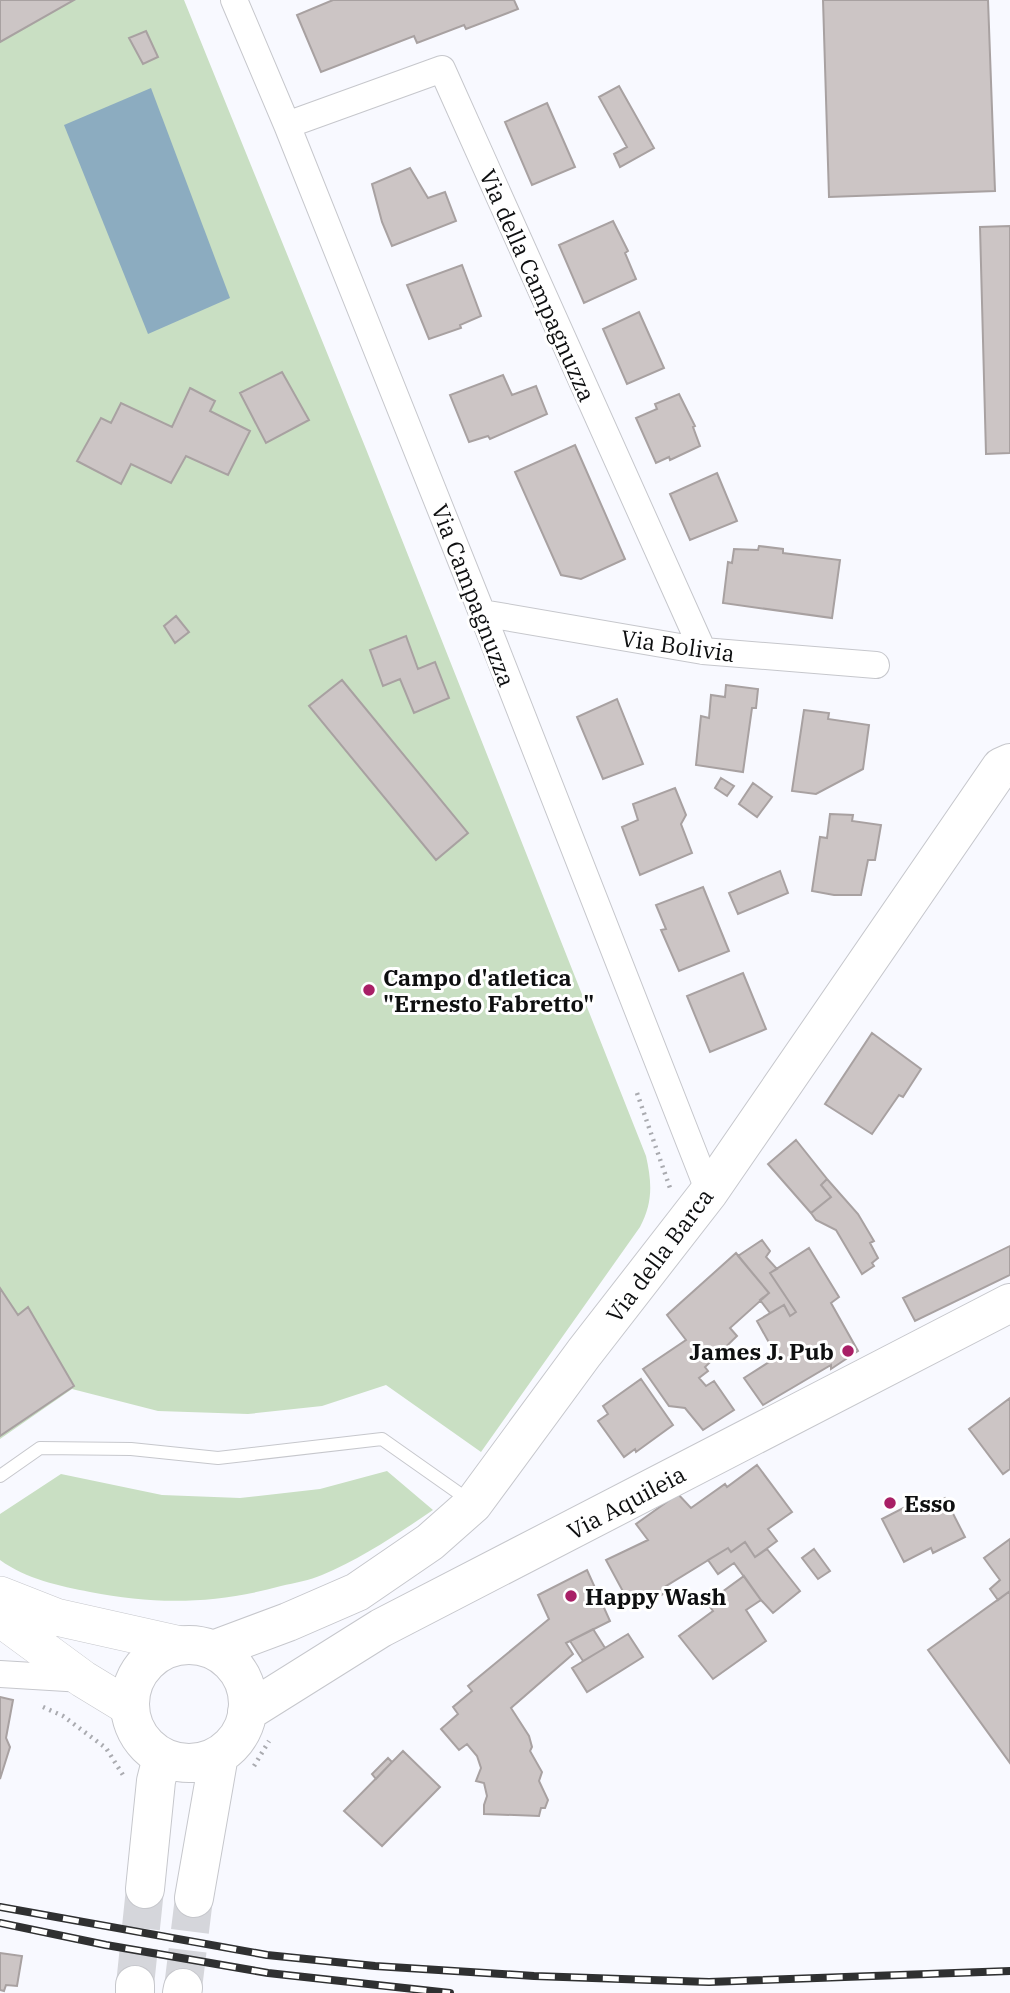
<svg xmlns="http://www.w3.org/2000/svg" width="1010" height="1993" viewBox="0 0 1010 1993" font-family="'IBM Plex Serif',serif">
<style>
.green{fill:#c9dfc3}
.water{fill:#8cacc0}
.building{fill:#ccc5c5;stroke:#a8a1a1;stroke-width:2}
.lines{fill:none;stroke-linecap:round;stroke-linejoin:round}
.primary-tunnel{stroke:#d5d6db;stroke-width:38;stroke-dasharray:38 19;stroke-linecap:butt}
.lane-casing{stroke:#c6c7cc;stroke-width:14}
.street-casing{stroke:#c6c7cc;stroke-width:28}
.secondary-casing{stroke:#c6c7cc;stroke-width:38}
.primary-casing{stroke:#c6c7cc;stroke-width:40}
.path{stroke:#aaabb0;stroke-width:4.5;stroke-dasharray:2 5;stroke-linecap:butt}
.lane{stroke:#fff;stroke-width:12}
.street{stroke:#fff;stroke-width:26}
.secondary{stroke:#fff;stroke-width:37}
.primary{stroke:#fff;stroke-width:38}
.rail-casing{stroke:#2f3031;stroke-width:8}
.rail{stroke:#fff;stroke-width:5;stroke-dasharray:16;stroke-linecap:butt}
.poi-dot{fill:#a81f66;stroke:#fff;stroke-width:2.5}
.labels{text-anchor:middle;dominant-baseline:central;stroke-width:6;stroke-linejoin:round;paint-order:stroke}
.street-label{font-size:23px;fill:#0e0f10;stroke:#fff}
.poi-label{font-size:23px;font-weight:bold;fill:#0e0f10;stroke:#fff;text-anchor:start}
</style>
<rect width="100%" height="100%" fill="#f8f9ff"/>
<path class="green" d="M0,0H184L366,449L646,1156C652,1183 653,1202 640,1227L481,1452L386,1385L322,1406L248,1414L158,1411L72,1389L0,1439Z
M387,1471L433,1510C398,1534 362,1558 322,1575C310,1580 295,1583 281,1586C216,1604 156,1605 90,1592C60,1586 26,1579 0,1560V1514L61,1474L162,1495L240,1498L320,1489Z"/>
<path class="water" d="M151,88L230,298L148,334L64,125Z"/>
<path class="building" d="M0,0H74L0,42Z
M333,0H514L518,9L466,29L464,25L417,43L414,36L321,72L297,15Z
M823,0H988L995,191L829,197Z
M146,31L158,57L143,64L129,38Z
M619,86L654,148L620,167L614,154L627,147L599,97Z
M547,103L575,167L532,185L505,122Z
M410,168L428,198L445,192L456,221L392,246L382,222L372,184Z
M613,221L628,251L625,253L636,279L584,303L559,245Z
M1010,226V453L986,454L980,227Z
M462,265L481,316L460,325L461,328L429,339L407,285Z
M639,312L664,368L627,384L603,329Z
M282,372L309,420L266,443L240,393Z
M503,375L512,395L536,386L547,414L490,439L488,436L469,442L450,395Z
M190,388L215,401L210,411L250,431L228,475L186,456L171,483L131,464L121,484L77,461L101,418L111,423L121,403L172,427Z
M679,394L695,426L693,427L700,446L670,460L669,457L656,463L636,418L657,409L655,404Z
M575,445L625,559L581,579L561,575L515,472Z
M717,473L737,521L690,540L670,494Z
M759,546L783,549V553L840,560L832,618L723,603L728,562L732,563L734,549L758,550Z
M176,616L189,632L175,643L164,626Z
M406,636L418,669L435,662L449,698L414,713L400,679L383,686L370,650Z
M342,680L468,833L436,860L309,706Z
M726,685L758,689L756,708H752L743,772L696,765L701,716L709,718L711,695L725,697Z
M617,699L643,764L603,779L577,717Z
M804,710L829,713L828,719L869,725L863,769L816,794L792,791Z
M721,778L734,786L727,796L715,788Z
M753,783L772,797L757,817L739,804Z
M675,788L686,815L681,824L692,853L640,875L622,827L638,820L633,804Z
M830,814L853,815L852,821L881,825L875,860H868L861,895H834L812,891L820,837L827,838Z
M780,871L788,893L738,914L729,893Z
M703,887L729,951L679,971L661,930L666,929L656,905Z
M743,973L766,1029L710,1052L687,996Z
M872,1033L921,1069L903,1097L899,1095L872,1134L825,1104Z
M796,1140L827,1179L821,1185L831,1197L811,1213L768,1164Z
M827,1179L858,1214L874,1241L870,1243L878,1258L872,1263L874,1266L862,1274L836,1230L816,1220L811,1213L831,1197L821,1185Z
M762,1240L770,1251L766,1257L777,1269L770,1273L796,1312L790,1316L784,1305L770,1313L760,1300L769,1293L738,1256Z
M1010,1246V1275L915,1321L903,1298Z
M809,1248L839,1297L831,1303L858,1351L831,1369V1365L763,1405L744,1378L777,1357L757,1321L784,1305L790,1316L796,1312L770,1273Z
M736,1253L769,1293L730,1328L737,1336L705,1367L708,1371L699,1378L706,1386L714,1381L734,1410L703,1430L685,1408L669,1406L643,1369L686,1340L667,1315Z
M0,1288L18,1315L28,1307L74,1386L0,1436Z
M641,1379L673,1425L636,1452L635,1449L624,1457L598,1421L608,1414L603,1406Z
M1010,1398V1469L1003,1474L969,1429Z
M757,1465L792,1512L768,1529L777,1541L755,1557L745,1542L731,1552L728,1548L663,1588L665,1593L633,1610L606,1560L648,1540L636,1524L678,1494L691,1508L725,1484L727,1487Z
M945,1498L965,1537L933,1553L931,1548L904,1562L882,1519L909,1505L914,1514Z
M1010,1539V1591L998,1600L990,1589L1000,1580L984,1558Z
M745,1542L755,1557L767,1549L800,1591L773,1613L761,1600L734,1563L718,1574L708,1560L728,1548L731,1552Z
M814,1549L830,1571L818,1579L802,1558Z
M587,1570L610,1621L566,1643L573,1654L511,1708L529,1736L532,1747L530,1751L542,1772L539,1781L548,1800L545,1808H541L539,1816L484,1814V1805L487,1796L484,1783L476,1781L481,1768L477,1756L467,1744L459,1750L441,1729L458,1714L453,1707L472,1691L468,1686L549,1619L538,1595Z
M744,1576L761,1600L746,1610L766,1641L713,1679L679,1636L713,1611L707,1603Z
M1010,1591V1763L928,1650Z
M593,1629L605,1648L583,1661L570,1641Z
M628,1634L643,1657L587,1692L572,1668Z
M0,1697L13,1700L6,1738L10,1747L0,1779Z
M403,1751L440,1787L382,1846L344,1811Z
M388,1758L392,1762L376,1779L372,1774Z
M0,1953L22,1956L17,1986L6,1985L4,1991L0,1990Z"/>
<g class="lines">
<path class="primary-tunnel" d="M135,1985L145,1889
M183,1988L194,1898"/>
<g class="lane-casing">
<path id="lane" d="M0,1476L40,1448L131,1449L218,1458L382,1439L470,1501"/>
</g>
<g class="street-casing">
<path id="street" d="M234,0L287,125L482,613L709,1192
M287,125L442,69L703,651
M482,613L703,651L876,665
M0,1674L83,1679"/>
</g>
<g class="secondary-casing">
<path id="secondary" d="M0,1595L56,1617L181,1645
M0,1618L83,1679L129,1707"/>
</g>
<g class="primary-casing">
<path id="primary" d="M130 1704a59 59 0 1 1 118 0a59 59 0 1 1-118 0Z
M213,1650L288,1622L357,1592L430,1542L473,1504L584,1353L709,1192L1001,767L1010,763
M247,1712L381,1628L1010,1303
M145,1889L156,1781L162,1757
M194,1898L219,1755
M135,1993V1985
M182,1993L183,1988"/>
</g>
<path class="path" d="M637,1093L670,1188
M43,1707L63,1716L106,1748L123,1775
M254,1766L269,1741"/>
<use href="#lane" class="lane"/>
<use href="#street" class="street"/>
<use href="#secondary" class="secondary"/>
<use href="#primary" class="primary"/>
<g class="rail-casing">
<path id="rail" d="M0,1907L267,1955L375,1966L534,1976L709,1982L1010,1971
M0,1923L106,1945L268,1973L450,1993"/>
</g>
<use href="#rail" class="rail"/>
</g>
<g class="poi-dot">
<circle cx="369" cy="990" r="7"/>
<circle cx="848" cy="1351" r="7"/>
<circle cx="890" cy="1503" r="7"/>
<circle cx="571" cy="1596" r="7"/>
</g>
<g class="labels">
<g class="street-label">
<text transform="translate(538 285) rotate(66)">Via della Campagnuzza</text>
<text transform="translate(474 595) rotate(69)">Via Campagnuzza</text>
<text transform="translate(678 645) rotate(8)">Via Bolivia</text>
<text transform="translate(659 1255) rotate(-53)">Via della Barca</text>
<text transform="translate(626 1502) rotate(-28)">Via Aquileia</text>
</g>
<g class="poi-label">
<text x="383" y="977">Campo d'atletica<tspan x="383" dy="26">"Ernesto Fabretto"</tspan></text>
<text x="834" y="1351" text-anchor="end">James J. Pub</text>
<text x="904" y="1503">Esso</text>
<text x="585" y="1596">Happy Wash</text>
</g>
</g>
</svg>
